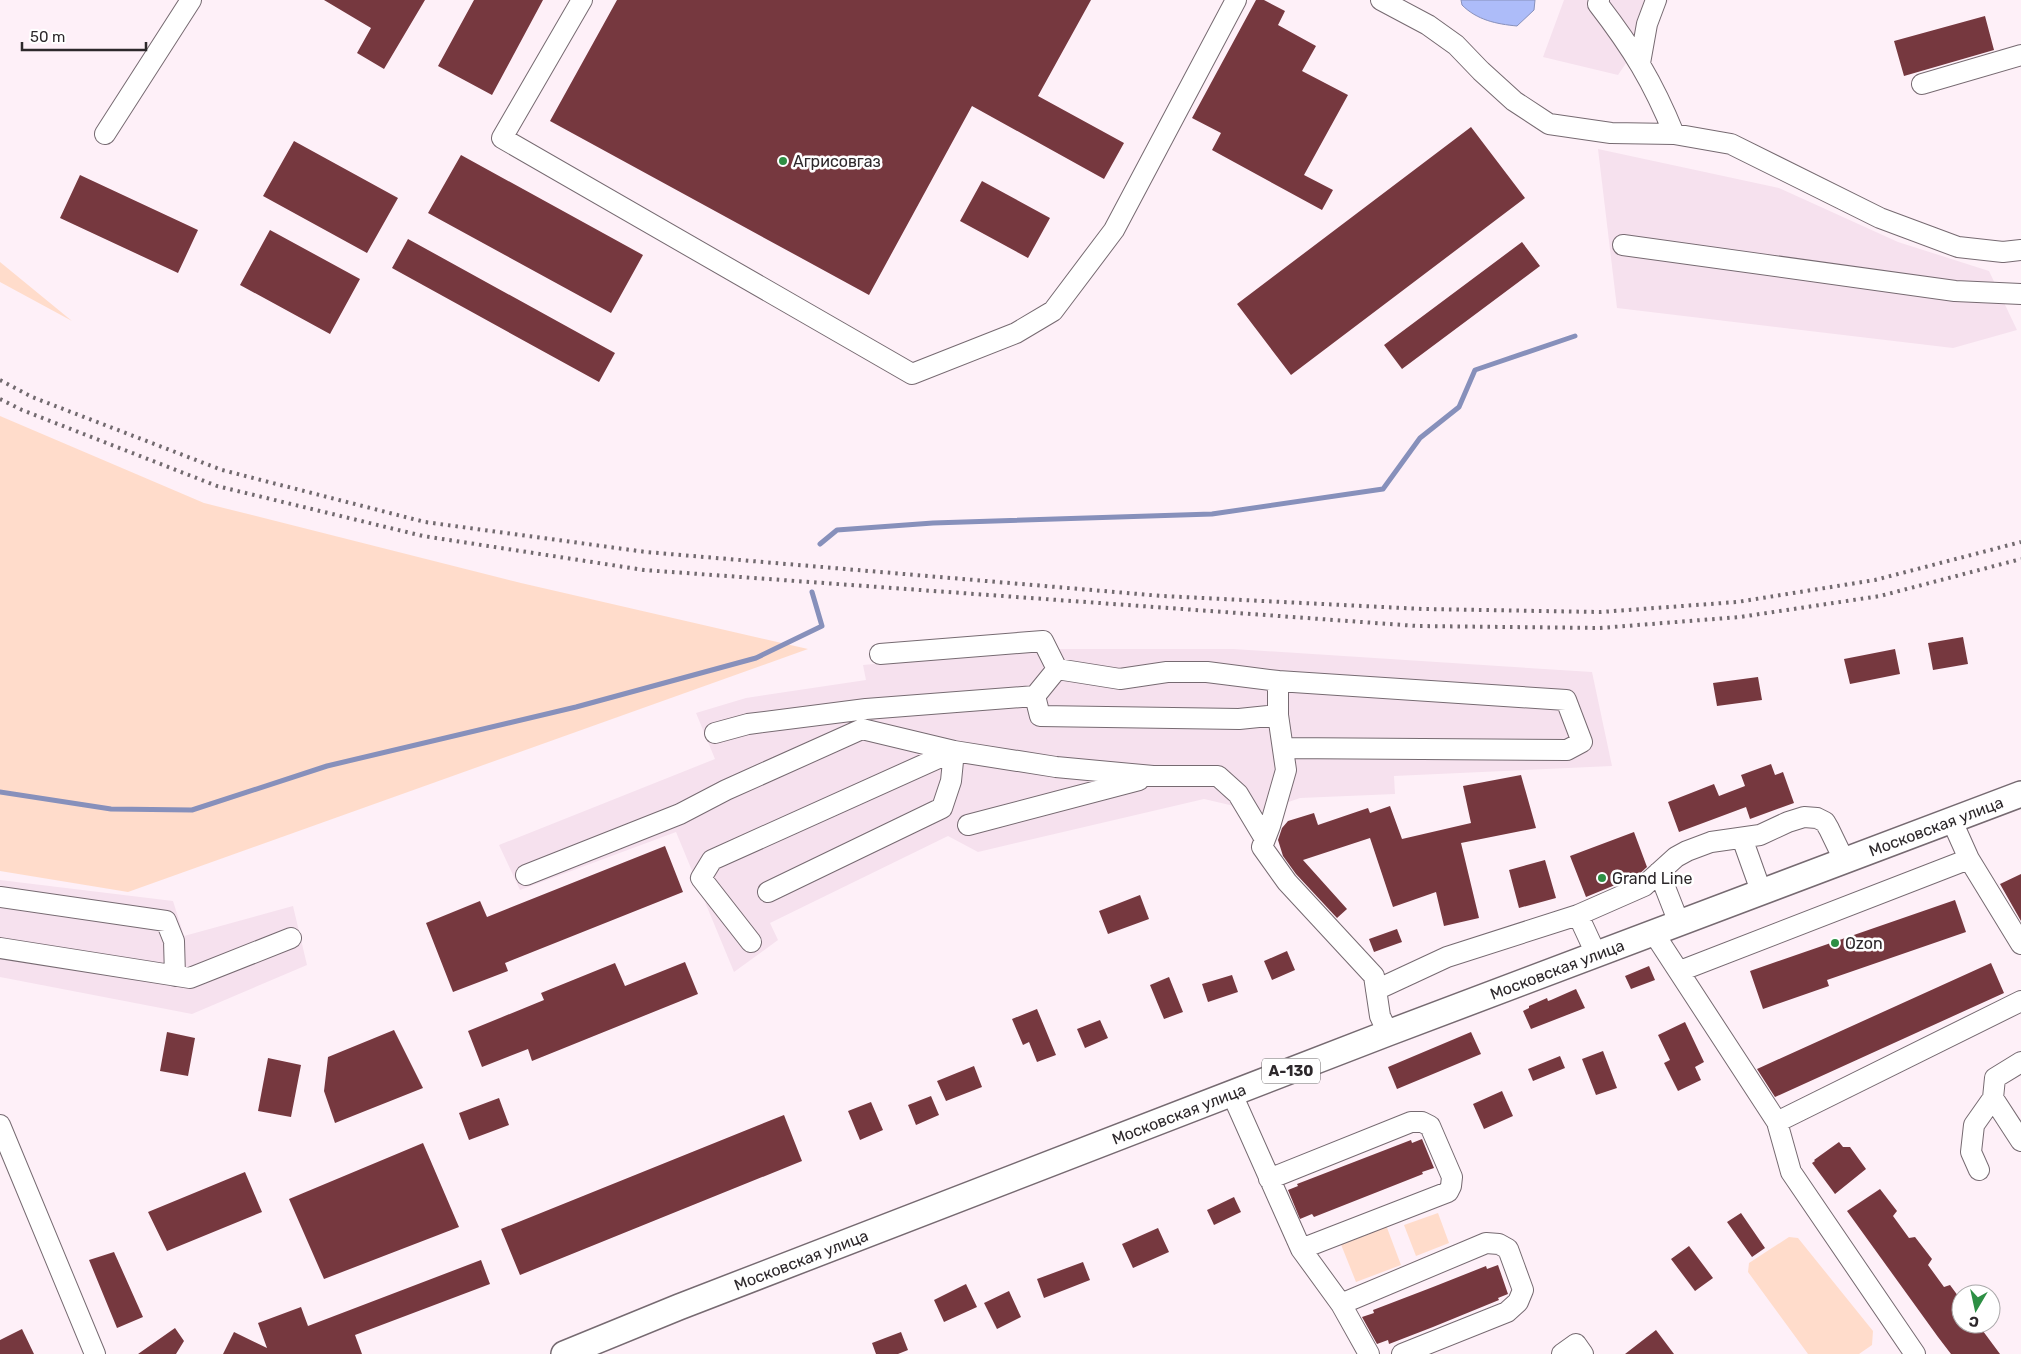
<svg xmlns="http://www.w3.org/2000/svg" width="2021" height="1354" viewBox="0 0 2021 1354" font-family="Rubik,sans-serif">
<style>
.built{fill:#f6e1ee}
.green{fill:#ffdccb}
.water{fill:#adbcf9;stroke:#8790bb}
.lines{fill:none;stroke-linecap:round;stroke-linejoin:round}
.stream{stroke:#8790bb;stroke-width:5}
.building{fill:#76383f}
.minor-casing{stroke:#766a71;stroke-width:22}
.major-casing{stroke:#766a71;stroke-width:28}
.minor{stroke:#fff;stroke-width:20}
.major{stroke:#fff;stroke-width:25}
.rail{stroke:#726a6f;stroke-width:4;stroke-dasharray:2.5 5;stroke-linecap:butt}
.poi-dot{fill:#2d8f44;stroke:#fff;stroke-width:2}
.labels{text-anchor:middle;dominant-baseline:central;stroke-width:5;stroke-linejoin:round;paint-order:stroke}
.shield{fill:#fff;stroke:#6c686b;stroke-width:1}
.shield-label{font-size:15px;font-weight:bold;fill:#2d282b}
.poi-label{font-size:16px;fill:#2d282b;stroke:#fff;text-anchor:start}
.street-label{font-size:16px;fill:#2d282b;stroke:#fff}
</style>
<rect width="100%" height="100%" fill="#fef0f8"/>
<path class="built" d="M1564,0H1669L1618,75L1543,57Z
M1598,149L1779,188L1898,242L1989,271L2017,330L1953,348L1617,308Z
M1045,649H1233L1592,672L1612,766L1394,776L1395,794L1300,798L1260,812L1204,799L978,852L948,836L770,923L778,940L734,972L676,832L520,890L499,845L715,759L696,713L746,698L866,680L863,665Z
M0,880L173,901L184,936L293,906L307,965L192,1014L0,977Z"/>
<path class="green" d="M0,262L72,321L0,282Z
M0,416L204,503L521,583L808,649L128,892L0,871Z
M1438,1213L1449,1243L1416,1256L1404,1225Z
M1386,1225L1401,1265L1356,1282L1340,1242Z
M1789,1237L1798,1238L1873,1331L1872,1345L1859,1354H1808L1748,1272L1749,1263Z"/>
<path class="water" d="M1461,0H1535L1534,10L1517,26C1496,24 1477,20 1462,5Z"/>
<g class="lines">
<path class="stream" d="M820,544L837,530L933,523L1212,514L1383,489L1420,438L1459,407L1475,370L1575,336
M0,792L111,809L192,810L327,766L576,707L756,658L822,626L812,592"/>
</g>
<path class="building" d="M324,0H425L384,69L357,53L371,28Z
M474,0H543L492,95L438,66Z
M617,0H1091L1038,96L1124,143L1104,179L972,106L869,295L550,121Z
M1256,0H1264L1285,11L1278,25L1316,46L1302,71L1348,95L1304,175L1333,190L1322,210L1212,150L1221,133L1192,118Z
M1985,16L1994,50L1904,76L1894,41Z
M1471,127L1525,198L1291,375L1237,304Z
M294,141L398,198L367,253L263,196Z
M461,155L643,255L611,313L428,213Z
M80,175L198,230L178,273L60,218Z
M982,181L1050,218L1028,258L960,221Z
M270,230L360,279L330,334L240,285Z
M408,239L615,353L599,382L392,268Z
M1522,242L1540,266L1402,369L1384,345Z
M1963,637L1968,664L1933,670L1928,643Z
M1895,649L1900,674L1850,684L1844,659Z
M1758,677L1762,700L1717,706L1713,683Z
M1771,764L1775,775L1783,772L1794,803L1750,819L1746,807L1679,832L1668,802L1714,784L1719,796L1745,786L1741,775Z
M1521,775L1536,828L1461,843L1479,918L1444,926L1436,892L1393,907L1370,838L1303,860L1347,909L1337,918L1296,874L1283,856L1278,840L1282,828L1288,821L1314,813L1318,825L1368,808L1370,813L1390,806L1402,839L1471,823L1463,786Z
M1634,832L1647,867L1637,876L1586,897L1570,856Z
M665,846L683,892L505,963L508,971L453,992L426,923L480,901L487,917Z
M1545,860L1556,898L1519,908L1509,870Z
M2021,874V921L2000,884Z
M1140,895L1149,919L1108,934L1099,911Z
M1955,900L1966,932L1827,980L1829,986L1763,1009L1750,971Z
M1397,929L1402,942L1374,952L1369,939Z
M1287,951L1295,970L1272,980L1264,961Z
M685,962L698,994L532,1061L528,1049L482,1067L468,1031L544,1000L541,993L615,963L625,986Z
M1991,963L2004,993L1775,1097L1757,1069Z
M1649,966L1655,980L1631,989L1625,976Z
M1232,975L1238,992L1208,1002L1202,984Z
M1169,977L1183,1012L1164,1019L1150,985Z
M1576,989L1585,1008L1531,1029L1523,1011L1529,1008V1006L1547,998L1548,1001L1551,1000Z
M1037,1009L1056,1055L1037,1062L1029,1042L1023,1045L1012,1019Z
M1100,1020L1108,1038L1085,1048L1077,1029Z
M1685,1022L1704,1062L1695,1067L1701,1080L1678,1091L1664,1063L1670,1060L1658,1035Z
M394,1030L423,1088L335,1123L324,1091L328,1057Z
M167,1032L195,1038L188,1076L160,1071Z
M1471,1032L1481,1054L1397,1089L1388,1067Z
M1603,1051L1617,1088L1596,1095L1582,1059Z
M1560,1056L1565,1068L1533,1081L1528,1069Z
M268,1058L301,1065L291,1117L258,1111Z
M974,1066L982,1087L946,1101L937,1081Z
M1502,1091L1513,1116L1484,1129L1473,1104Z
M931,1096L939,1115L916,1125L908,1105Z
M499,1098L509,1125L469,1140L459,1113Z
M871,1102L883,1130L860,1140L848,1111Z
M784,1115L802,1161L520,1275L501,1229Z
M1422,1139L1434,1168L1422,1172L1423,1174L1314,1217L1312,1214L1300,1219L1288,1190L1298,1186L1297,1184L1411,1140L1412,1143Z
M1839,1142L1843,1147H1850L1866,1169L1835,1194L1812,1163L1815,1161L1814,1160Z
M423,1143L459,1227L324,1279L289,1199Z
M245,1172L262,1212L167,1251L148,1212Z
M1880,1189L1897,1211L1893,1216L1909,1238L1915,1237L1932,1259L1928,1265L1944,1287L1950,1285L1961,1300V1324H1975L1978,1328L1980,1327L2000,1354H1951L1938,1337L1847,1211Z
M1234,1197L1241,1212L1214,1225L1207,1210Z
M1741,1213L1765,1248L1752,1257L1727,1222Z
M1158,1228L1169,1252L1133,1268L1122,1244Z
M1689,1246L1713,1278L1695,1291L1671,1259Z
M114,1252L143,1317L117,1328L89,1260Z
M481,1260L490,1284L355,1335L362,1354H223L234,1332L267,1348L258,1323L301,1307L308,1326Z
M1083,1262L1090,1280L1044,1298L1037,1279Z
M1498,1265L1508,1294L1498,1298L1499,1300L1433,1327L1389,1344L1388,1340L1377,1344L1362,1317L1374,1313L1373,1310L1433,1287L1486,1266L1487,1269Z
M966,1284L977,1307L944,1322L934,1300Z
M1009,1291L1021,1317L997,1329L984,1303Z
M175,1328L184,1341L176,1354H138Z
M22,1329L34,1354H0V1340Z
M1656,1330L1674,1354H1625Z
M901,1332L908,1350L898,1354H876L872,1343Z"/>
<g class="lines">
<g class="minor-casing">
<path id="minor" d="M582,0L502,138L912,374L1016,333L1053,311L1114,230L1236,0
M1381,0L1428,25L1456,45L1481,71L1514,101L1549,124L1611,133L1674,134L1731,144L1880,218L1958,247L2003,252L2021,250
M1599,0L1598,4C1632,48 1653,82 1674,134
M1640,63L1647,24L1656,0
M1922,84L2021,55
M105,134L191,0
M1623,245L1955,291L2021,294
M880,654L1043,641L1057,669
M1278,681L1207,672H1167L1120,679L1057,669L1035,696L1040,716L1239,719L1278,715
M715,733L748,724L866,709L1035,696
M1283,748L1567,750L1582,742L1566,700L1278,681V715L1286,770L1270,826L1262,847L1287,882L1374,976L1380,1016L1388,1033
M1952,821L1969,859L2021,944
M968,825L1139,780
M1742,838L1761,891
M1659,872L1679,923
M526,875L680,814L726,790L862,729L954,751L1056,767L1153,776H1218L1238,794L1265,839
M0,897L166,921L174,941L175,976
M1578,915L1596,954
M1653,932L1777,1122
M751,942L701,878L712,860L954,751L951,781L942,808L768,892
M0,948L190,978L291,938
M1680,971L1969,859
M1376,990L1447,957L1578,915L1644,886L1676,857L1687,851L1711,842L1760,835L1788,822L1804,817L1817,818L1825,822L1829,829L1844,860
M2021,1062L1995,1078L1993,1098L2021,1141
M1232,1094L1301,1249L1341,1304L1369,1354
M0,1125L95,1354
M1979,1170L1971,1152L1974,1125L1993,1098
M1269,1179L1411,1122H1422L1430,1126L1452,1177L1451,1186L1448,1192L1301,1249
M1341,1304L1486,1243L1499,1244L1508,1249L1523,1290L1518,1302L1507,1312L1402,1354
M1562,1354L1576,1344L1583,1354
M1915,1354L1791,1172L1777,1122L2021,1001"/>
</g>
<g class="major-casing">
<g id="major">
<path id="s1" d="M564,1354L679,1307L1388,1033L2021,794"/>
</g>
</g>
<use href="#minor" class="minor"/>
<use href="#major" class="major"/>
<path class="rail" d="M0,380L32,397L222,470L425,522L646,552L1162,596L1422,609L1601,612L1737,602L1875,580L2021,542
M0,399L22,410L217,486L423,536L644,570L1417,626L1600,628L1740,617L1880,596L2021,559"/>
</g>
<g class="poi-dot">
<circle cx="783" cy="161" r="5"/>
<circle cx="1602" cy="878" r="5"/>
<circle cx="1835" cy="943" r="5"/>
</g>
<g class="labels">
<rect class="shield" x="1262" y="1058.5" width="58" height="25" rx="4"/>
<g class="shield-label">
<text x="1291" y="1071">А-130</text>
</g>
<g class="poi-label">
<text x="793" y="161">Агрисовгаз</text>
<text x="1612" y="878">Grand Line</text>
<text x="1845" y="943">Ozon</text>
</g>
<g class="street-label">
<text stroke="none"><textPath href="#s1" startOffset="1470">Московская улица</textPath></text>
<text stroke="none"><textPath href="#s1" startOffset="1065">Московская улица</textPath></text>
<text stroke="none"><textPath href="#s1" startOffset="660">Московская улица</textPath></text>
<text stroke="none"><textPath href="#s1" startOffset="255">Московская улица</textPath></text>
</g>
</g>
<g transform="translate(1976 1309) rotate(189)"><circle r="24" fill="#ffffff" stroke="#aba9aa"/>
<path d="M0-4L9 19L0 12L-9 19Z" fill="#2d8f44"/>
<text y="-8" font-size="14" font-weight="bold" text-anchor="middle" fill="#2d282b">С</text>
</g>
<path d="M22 42v8h124v-8" fill="none" stroke="#2d282b" stroke-width="2.5"/>
<text x="30" y="42" font-size="15" fill="#2d282b" stroke="#ffffff" stroke-width="4" paint-order="stroke">50 m</text>
</svg>
